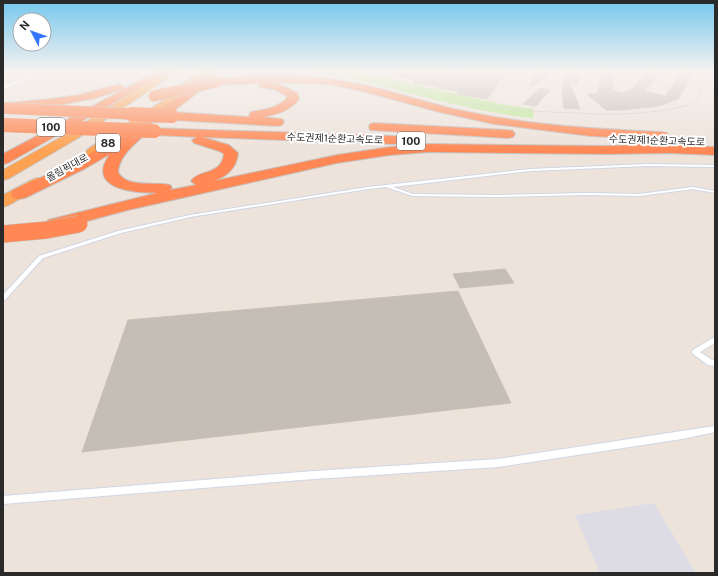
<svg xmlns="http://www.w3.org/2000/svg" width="718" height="576" viewBox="0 0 718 576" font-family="'Public Sans','Noto Sans KR',sans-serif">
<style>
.industrial{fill:#dddce5}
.green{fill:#bbe893}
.building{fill:#c5beb6;stroke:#c9bfb4}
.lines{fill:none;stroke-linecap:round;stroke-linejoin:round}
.service-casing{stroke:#d0d6e4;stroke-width:2}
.minor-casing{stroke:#d0d6e4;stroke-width:2}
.trunk-casing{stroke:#c3c3c3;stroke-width:2}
.motorway-casing{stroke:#c3c3c3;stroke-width:2}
.path{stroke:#c3c3c3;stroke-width:1;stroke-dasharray:1.5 1;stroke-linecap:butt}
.service{fill:#fff;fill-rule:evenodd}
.minor{fill:#fff;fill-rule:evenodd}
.trunk{fill:#fda253;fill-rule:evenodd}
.motorway{fill:#ff8854;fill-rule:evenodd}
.motorway-bridge-far2-casing{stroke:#c3c3c3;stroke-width:12;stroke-linecap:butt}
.motorway-bridge-far1-casing{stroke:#c3c3c3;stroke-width:14;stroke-linecap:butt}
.motorway-bridge-casing{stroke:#c3c3c3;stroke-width:18;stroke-linecap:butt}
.motorway-bridge-far2{stroke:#ff8854;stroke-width:11}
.motorway-bridge-far1{stroke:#ff8854;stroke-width:14}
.motorway-bridge{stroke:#ff8854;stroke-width:17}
.labels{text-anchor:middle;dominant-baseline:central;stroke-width:4;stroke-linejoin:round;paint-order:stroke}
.far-street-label{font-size:10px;fill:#2a2a2a;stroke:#fff}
.shield{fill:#fff;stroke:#6a6a6a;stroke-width:1}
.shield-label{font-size:11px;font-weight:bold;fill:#2a2a2a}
</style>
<rect width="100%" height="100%" fill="#ede3db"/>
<path class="industrial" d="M654,503L696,573H600L575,515Z"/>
<path class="green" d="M312,71H357L500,104L534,109L533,118C458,110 386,84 312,71Z"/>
<path class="building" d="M395,71H440L460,73L462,71H507L487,99L457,94L459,93L457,92L458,91L439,88V86L414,83L415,82L413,81L415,79L395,77Z
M537,71H549L546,78L531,86Z
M561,71H580L577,85L568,77L580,109L564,108L562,91L566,75Z
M602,71H613L612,89L621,93L632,89L648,71H661L645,91L665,96L682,71H695L678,99L658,106L621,110H606L587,94L598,93Z
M540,88L550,90L536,106L523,104Z
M505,269L514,283L460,288L453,274Z
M458,291L511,403L82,452L128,320Z"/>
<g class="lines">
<g class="service-casing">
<path id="service" d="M647,164L715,165V167L647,166L530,171L393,187L413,194L497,195L586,193L639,194L693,187L715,191V193L693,189L639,196L586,195L497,197L413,196L386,187L368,189L190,217L121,233L43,258L5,300L3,301V295L39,256L118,231L190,215L368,187L530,169Z
M713,338H715V343L700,352L712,360H715V366L708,365L693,354L692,352L693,350Z
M715,426V432L682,439L498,467L314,479L3,504V496L314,471L498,459L682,431Z"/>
</g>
<g class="minor-casing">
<path id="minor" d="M35,71H42L3,90V86Z
M710,71H715V73L711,72Z"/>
</g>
<g class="trunk-casing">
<path id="trunk" d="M167,71H178L78,138L8,179L3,180V170L70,132Z
M199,71H209L195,85L169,107L98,155H88L86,152L88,149L161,102Z
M37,178L42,180L45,183L42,186L9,205L3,207V195L32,180Z"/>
</g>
<g class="motorway-casing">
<path id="motorway" d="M158,71H170L8,163L3,164V154Z
M208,71H214L216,73L201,90L172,112L250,117L249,115L251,112C264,109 277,109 287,98V96L276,90L260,87L259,85C267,76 288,88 297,93L299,99C290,111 276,115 262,117L282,119L284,122L282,125L278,126L172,120L167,117L160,122H152L150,119L152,116L193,86Z
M254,76C285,75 315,76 345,81C387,88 427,104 469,112C532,125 597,129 662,132L667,133L669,136L667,139L662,140L590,136L494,124L439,112L362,91L328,84L273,82L217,85L212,82L217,79Z
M119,84L124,87L123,89L96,98L64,104L21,109L3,108V104L7,103L50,99L78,95Z
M147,122L152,123L153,126L152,128L394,136L399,137L401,140L399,143L394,144L202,137L229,145L238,153C237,168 227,176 214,181L337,155L390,147L429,144L608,146L655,144L715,147V155L669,153L608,154L429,152L390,155L337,163L128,210L54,230L48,228L45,224L48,220L157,193C134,193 85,189 110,154L86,168L25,198L19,199L13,198L11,194L13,190L76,162L121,135H129L142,123ZM148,132L154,135L197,137L192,140L194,143L219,151L224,154C221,176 199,169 191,181L196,185L170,190L172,188L170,185C155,181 127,189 118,172C120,154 135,144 148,132Z
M375,123L508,130L513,131L515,134L513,137L508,138L370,130L369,127L370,124Z"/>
</g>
<path class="path" d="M463,102C500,109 537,112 575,113C618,115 651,115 693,104C703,96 699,83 708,76"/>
<use href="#service" class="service"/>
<use href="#minor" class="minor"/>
<use href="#trunk" class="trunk"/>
<use href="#motorway" class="motorway"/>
<g class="motorway-bridge-far2-casing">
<path id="motorway-bridge-far2" d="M154,96L217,82
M3,108L152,115"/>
</g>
<g class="motorway-bridge-far1-casing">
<path id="motorway-bridge-far1" d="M131,114L172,116
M3,125L154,131"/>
</g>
<g class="motorway-bridge-casing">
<path id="motorway-bridge" d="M3,234L47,230L79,224"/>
</g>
<use href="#motorway-bridge-far2" class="motorway-bridge-far2"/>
<use href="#motorway-bridge-far1" class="motorway-bridge-far1"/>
<use href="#motorway-bridge" class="motorway-bridge"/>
</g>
<linearGradient id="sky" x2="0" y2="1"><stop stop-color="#73c7ee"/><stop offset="0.47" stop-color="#f7f2ef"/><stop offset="1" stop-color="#f7f2ef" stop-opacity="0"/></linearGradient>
<rect width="718" height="151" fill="url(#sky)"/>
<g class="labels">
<g class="far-street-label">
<text transform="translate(335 138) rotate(2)">수도권제1순환고속도로</text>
<text transform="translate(657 140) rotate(2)">수도권제1순환고속도로</text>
<text transform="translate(67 167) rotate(-29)">올림픽대로</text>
</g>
<g class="shield">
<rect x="37" y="118" width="28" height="18" rx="3"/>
<rect x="397" y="132" width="28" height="18" rx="3"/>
<rect x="96" y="134" width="24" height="18" rx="3"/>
</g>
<g class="shield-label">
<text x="51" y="127">100</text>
<text x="411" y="141">100</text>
<text x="108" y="143">88</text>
</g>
</g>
<rect width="718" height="576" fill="none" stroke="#2a2a2a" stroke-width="8"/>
<g transform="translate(32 32) rotate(311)"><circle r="19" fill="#ffffff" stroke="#aaaaaa"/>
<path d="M0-3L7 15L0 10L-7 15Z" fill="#3676ff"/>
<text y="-6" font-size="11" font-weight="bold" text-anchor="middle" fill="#2a2a2a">N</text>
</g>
</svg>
